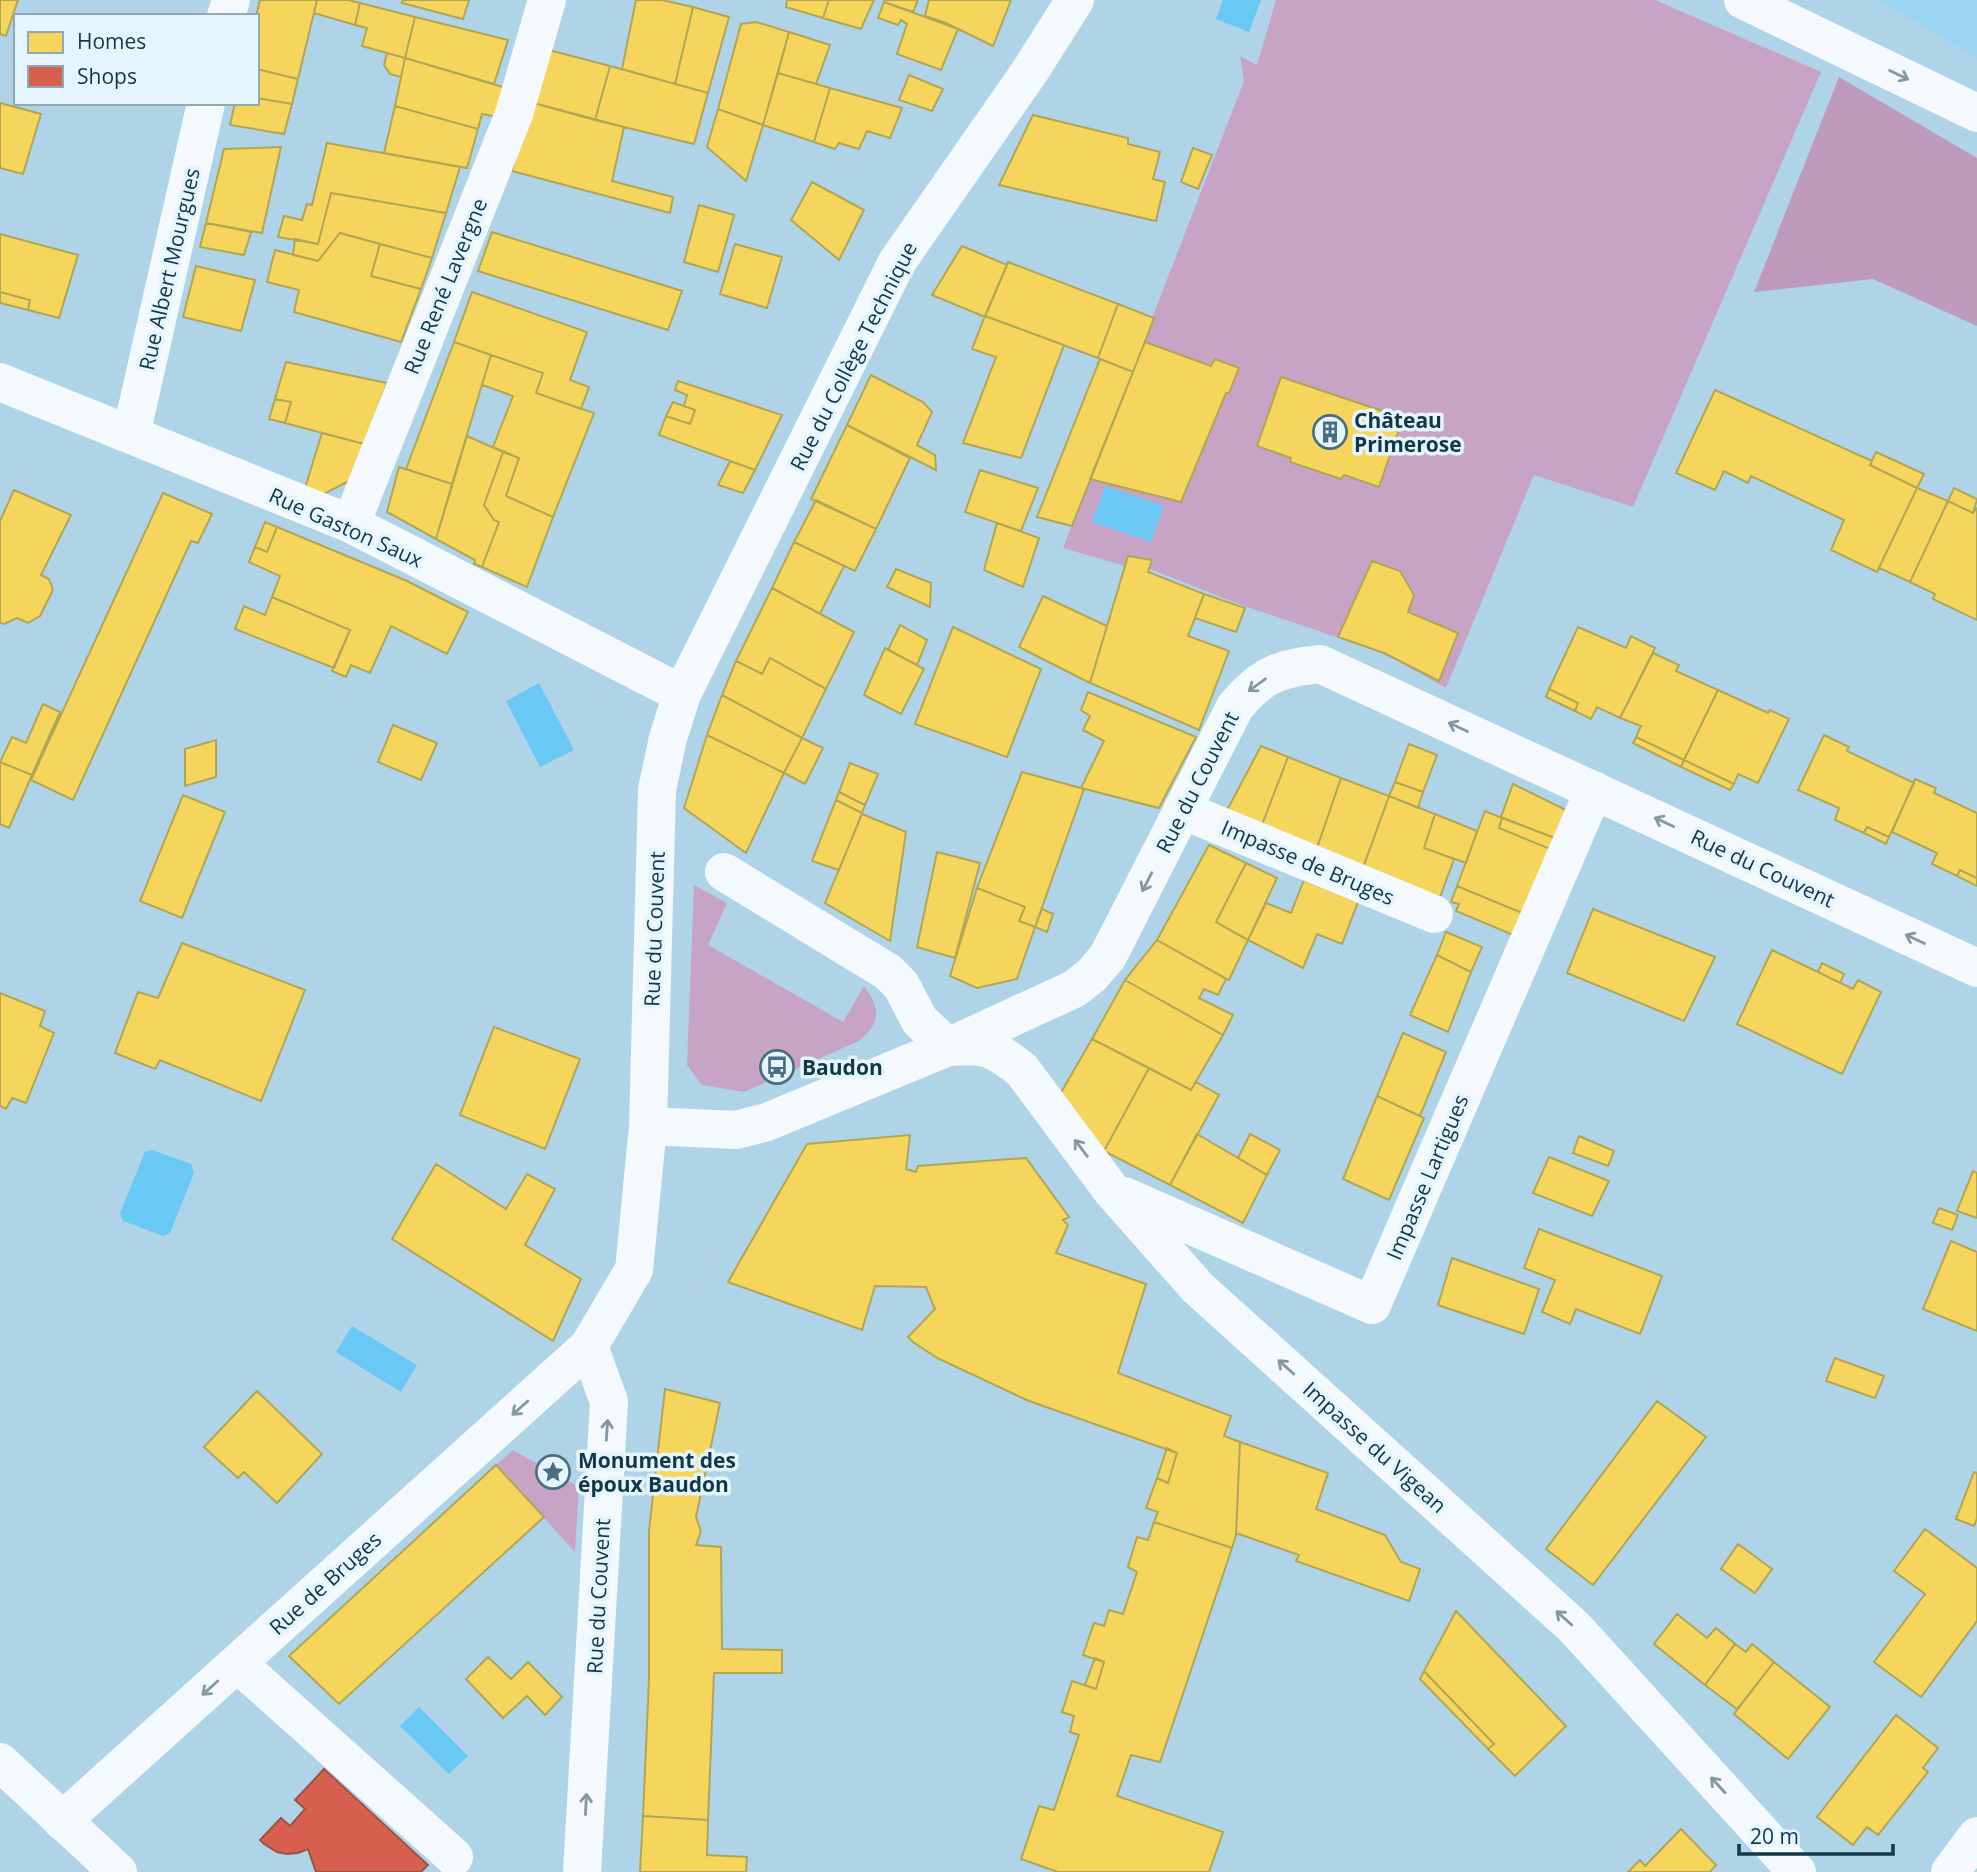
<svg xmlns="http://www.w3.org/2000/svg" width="1977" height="1872" viewBox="0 0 1977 1872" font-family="'Open Sans',sans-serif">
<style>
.built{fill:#9bd5f3}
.green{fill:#c7a4c5}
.forest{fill:#be9bbd}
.water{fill:#6ac8f4}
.homes{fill:#f6d55c;stroke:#b1a656;stroke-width:2}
.shops{fill:#d6604d;stroke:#9b544c;stroke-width:2}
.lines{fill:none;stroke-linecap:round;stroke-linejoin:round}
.path{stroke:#c6d2d9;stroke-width:4.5;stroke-dasharray:2 5;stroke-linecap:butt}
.minor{stroke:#f3f9fc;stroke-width:38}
.major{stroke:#f3f9fc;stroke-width:38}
.oneway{stroke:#8298a2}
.labels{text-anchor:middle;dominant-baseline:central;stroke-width:7;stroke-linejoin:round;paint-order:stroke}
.street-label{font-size:21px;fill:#113748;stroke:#e5f5fe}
.poi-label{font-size:21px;font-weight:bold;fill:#113748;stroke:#e5f5fe;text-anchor:start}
</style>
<rect width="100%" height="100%" fill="#afd4e8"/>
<path class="built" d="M1878,0H1977V58Z"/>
<path class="green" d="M1276,0H1655L1821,72L1633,507L1534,475L1446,688L1384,653L1244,606L1150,569L1151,560L1128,556L1125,566L1063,548L1244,81L1240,56L1257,65Z
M694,885L727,903L708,945L843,1022L864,986C881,1009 881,1023 859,1041L744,1092L702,1085L687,1065Z
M513,1450L579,1487L575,1552L496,1465Z"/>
<path class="forest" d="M1839,77L1977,158V326L1873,279L1754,292Z"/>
<path class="water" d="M1223,0H1261L1249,32L1216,19Z
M1105,486L1164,506L1151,542L1092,522Z
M539,683L574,750L540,767L506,701Z
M152,1150L191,1164L194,1173L170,1233L163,1236L123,1221L120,1213L145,1152Z
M352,1326L417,1365L401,1392L336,1352Z
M419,1707L468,1756L449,1774L400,1726Z"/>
<path class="homes" d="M0,0H18L6,36L0,34Z
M260,0H317L298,79L257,69L256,16Z
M317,0H348L360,3L355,25L314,13Z
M403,0H469L463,19L402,3Z
M636,0H662L693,7L675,84L622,69Z
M787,0H829L823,18L786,7Z
M829,0H874L861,29L823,18Z
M885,0H918L913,12L884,2Z
M929,0H1011L993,46L946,23L925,16Z
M884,2L958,29L941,70L897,54L907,24L901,20L898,25L878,18Z
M360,3L415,17L405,58L362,46L367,28L355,25Z
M693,7L729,17L708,93L675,84Z
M415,17L508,40L494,84L405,58Z
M756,22L789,32L763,125L718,109L741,24Z
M789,32L830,45L816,84L778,73Z
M545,49L610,66L595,120L530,102Z
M387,53L405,58L401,77L390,74L384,65Z
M405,58L506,88L498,117L482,114L478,129L395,106Z
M610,66L708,93L694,144L595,120Z
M257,69L298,79L292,104L257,98Z
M778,73L830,88L814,142L763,125Z
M909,75L943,89L932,111L899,100Z
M830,88L902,108L890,138L867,131L859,149L839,143L835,149L814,142Z
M257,98L292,104L284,134L230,125L235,103H257Z
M530,102L624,127L612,181L673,197L670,213L512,171Z
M0,103L41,114L23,174L0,168Z
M395,106L478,129L467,168L384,153Z
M718,109L763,125L746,181L707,147Z
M1033,115L1128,138V144L1160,152L1153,179L1165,182L1156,221L999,185Z
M327,143L460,167L446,213L331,193L318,244L278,237L284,216L302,220L307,204L312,205Z
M281,147L262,233L206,223L224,149Z
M1193,148L1212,155L1198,189L1181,182Z
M812,182L864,210L839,260L791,220Z
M331,193L446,213L432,258L340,233L318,261L293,255L295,239L318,244Z
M699,205L734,215L718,272L684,262Z
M206,223L251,232L244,255L200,247Z
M492,232L682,291L668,330L478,271Z
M340,233L380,244L371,276L421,289L401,342L294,312L299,290L267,282L275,250L318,261Z
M0,234L78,255L59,318L28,310L30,300L0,292Z
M380,244L432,258L421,289L371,276Z
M735,244L782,257L767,308L720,294Z
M962,246L1007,265L985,317L932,295Z
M1008,262L1118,304L1098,358L985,316Z
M196,266L255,280L241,331L183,317Z
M0,292L30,300L28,310L0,303Z
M472,292L587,332L570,380L589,387L581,409L536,393L543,373L454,342Z
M1118,304L1154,318L1133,372L1098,358Z
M985,316L1064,345L1021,458L963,443L996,357L972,349Z
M454,342L491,355L452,484L406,469Z
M1145,342L1211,366L1215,359L1239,368L1229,393H1226L1181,502L1090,479Z
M491,355L543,373L536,393L594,413L553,517L506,496L519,458L493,447L513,396L482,385Z
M1100,359L1133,372L1072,526L1037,517Z
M286,362L387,383L364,444L285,423L291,402L275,399Z
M871,375L923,402L932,412L917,445L935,455L936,470L847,425Z
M1281,377L1403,418L1379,487L1344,475L1341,479L1290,462L1291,458L1257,446Z
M678,381L782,415L755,470L659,435L666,416L690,424L695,410L684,406L687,395L675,390Z
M1715,390L1872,461L1870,465L1917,488L1877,572L1831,550L1844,520L1751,476L1748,483L1724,471L1715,490L1676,473Z
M275,399L291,402L285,423L269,419Z
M673,402L695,410L690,424L666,416Z
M847,425L910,458L876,529L811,499Z
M322,433L364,444L351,480L322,495L305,488Z
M467,436L503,452L484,505L494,520L499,522L482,567L474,564L475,560L436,539Z
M503,452L519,458L506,496L553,517L527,587L482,567L499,522L494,520L484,505Z
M1876,452L1924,474L1917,488L1870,465Z
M730,461L755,470L743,493L718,485Z
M399,467L452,484L436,539L387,512Z
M980,470L1038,488L1021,531L965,512Z
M1917,488L1948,501L1910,582L1879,568Z
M1954,488L1977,499L1973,513L1948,501Z
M14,490L71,515L41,575L49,579L53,590L40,616L28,623L17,618L4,624L0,623V521Z
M163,493L212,514L198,543L191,541L73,800L31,780Z
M816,500L876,529L855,571L794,542Z
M1948,501L1973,513L1977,508V620L1933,599L1935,594L1910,582Z
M265,522L277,527L267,552L255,547Z
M997,523L1039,538L1023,587L984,570Z
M277,527L407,581L468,612L447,654L391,626L370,673L351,665L346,677L332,671L350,630L272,597L280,576L249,562L255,547L267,552Z
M794,542L844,566L820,614L772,588Z
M1128,556L1152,560L1148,572L1204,594L1188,636L1229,651L1199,730L1090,683Z
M1372,561L1400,571L1414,595L1408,612L1458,633L1439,681L1384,653L1338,637Z
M896,569L931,583L930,607L887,587Z
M772,588L854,632L826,689L770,658L762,674L736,661Z
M1204,594L1245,608L1236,632L1195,618Z
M1043,596L1107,626L1090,683L1019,647Z
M272,597L350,630L334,668L235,629L244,606L265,615Z
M900,625L927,640L917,665L888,650Z
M953,627L1041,669L1007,757L915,724Z
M1578,627L1626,648L1631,636L1655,648L1620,718L1597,707L1591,719L1575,711L1578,703L1549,689Z
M885,648L924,669L901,714L864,695Z
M1653,653L1679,665L1676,671L1718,690L1684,760L1636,737L1641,726L1620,718Z
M770,658L826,689L802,738L722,695L736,661L762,674Z
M1549,689L1578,703L1575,711L1546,697Z
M1718,690L1768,713L1770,710L1789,719L1758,783L1738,774L1734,784L1684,760Z
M1088,692L1196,737L1159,808L1081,788L1104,741L1083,730L1090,716L1081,710Z
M722,695L802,738L784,773L707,735Z
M43,704L60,712L32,775L0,762L12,737L26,743Z
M393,725L437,743L421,780L378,762Z
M707,735L784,773L746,853L684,808Z
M1824,735L1849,747L1847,751L1914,783L1889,837L1867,827L1864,833L1835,820L1839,808L1798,790Z
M1636,737L1684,760L1681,767L1633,743Z
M802,738L823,748L805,784L784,773Z
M216,740V777L185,786V749Z
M1409,744L1437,755L1423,792L1395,782Z
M1261,746L1288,757L1260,830L1224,816Z
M1288,757L1341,778L1316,851L1260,830Z
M1684,760L1734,784L1730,790L1681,767Z
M0,762L32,775L9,828L0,824Z
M850,763L878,774L865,805L839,792Z
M1022,772L1084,789L1035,927L1019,921L1025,907L977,888Z
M1341,778L1389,796L1363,868L1316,851Z
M1915,779L1936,788L1934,793L1977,813V878L1960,870L1957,876L1932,864L1937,853L1892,832Z
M1395,782L1423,792L1418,808L1389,796Z
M1513,784L1572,813L1560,840L1501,817Z
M839,792L865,805L862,813L836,800Z
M183,795L225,812L182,918L140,901Z
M1389,796L1435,814L1424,848L1454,859L1440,897L1363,868Z
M836,800L862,813L839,870L812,861Z
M1485,811L1502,818L1499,828L1555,851L1527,915L1457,886Z
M862,814L906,832L890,941L825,903Z
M1435,814L1477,831L1466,863L1424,848Z
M1502,818L1560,840L1555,851L1499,828Z
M1867,827L1889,837L1886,844L1864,833Z
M1209,845L1246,863L1216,922L1248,940L1229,980L1157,940Z
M937,852L980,863L955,958L917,947Z
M1246,863L1277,878L1248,940L1216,922Z
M1960,870L1977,878V886L1957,876Z
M1304,880L1358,902L1342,944L1317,934L1303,968L1248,940L1266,903L1291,913Z
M1457,886L1527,915L1518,937L1456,911L1459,904L1451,902Z
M977,888L1025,907L1019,921L1035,927L1017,979L977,988L950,976Z
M1042,909L1053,914L1047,932L1035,927Z
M1593,909L1715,957L1684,1021L1567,973Z
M1446,932L1482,947L1471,972L1437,955Z
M1157,940L1226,979L1218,995L1204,989L1199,998L1233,1015L1223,1035L1125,980Z
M182,943L305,990L261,1101L160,1060L155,1069L115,1053L138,992L158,998Z
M1772,950L1853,989L1858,980L1881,992L1842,1074L1737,1024Z
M1437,955L1471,972L1448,1032L1410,1015Z
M1822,963L1844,974L1840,983L1818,972Z
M1125,980L1223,1035L1191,1090L1092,1039Z
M0,993L45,1011L40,1026L54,1033L26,1103L12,1098L6,1109L0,1106Z
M494,1027L580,1059L545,1149L460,1115Z
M1403,1033L1446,1052L1420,1116L1377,1096Z
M1092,1039L1149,1068L1104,1151L1059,1096Z
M1149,1068L1191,1090L1196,1082L1219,1095L1170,1185L1104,1151Z
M1377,1096L1424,1118L1389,1200L1343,1179Z
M1197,1134L1267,1175L1243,1223L1170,1185Z
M1250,1134L1280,1150L1267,1175L1238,1158Z
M910,1135L906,1169L916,1172L918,1166L1026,1158L1069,1217L1063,1220L1068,1225L1056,1253L1146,1284L1118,1373L1231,1416L1224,1436L1240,1442L1236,1535L1232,1548L1154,1522L1158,1512L1146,1508L1157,1478L1168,1483L1177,1453L1029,1401L937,1358L913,1342L908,1337L935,1309L926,1287L875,1286L862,1330L728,1282L807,1144Z
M1579,1136L1614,1151L1608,1166L1573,1153Z
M1549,1157L1609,1181L1592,1216L1533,1193Z
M436,1164L506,1209L527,1174L555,1189L525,1245L581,1279L553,1341L392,1239Z
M1973,1171L1977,1173V1218L1957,1211Z
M1939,1208L1958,1215L1952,1230L1933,1223Z
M1539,1229L1662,1276L1640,1334L1576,1309L1570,1324L1542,1312L1555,1280L1524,1268Z
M1951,1241L1977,1252V1331L1923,1309Z
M1452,1258L1539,1289L1524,1334L1438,1305Z
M1835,1358L1884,1376L1875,1398L1826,1381Z
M665,1389L720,1403L696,1517L701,1531L696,1545L721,1547L722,1649L782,1650V1673H714L708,1820L643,1816L649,1679V1531Z
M257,1391L322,1454L277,1503L244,1472L238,1478L204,1447Z
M1657,1401L1706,1437L1593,1585L1546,1549Z
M1240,1442L1328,1473L1316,1509L1385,1535L1401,1562L1420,1569L1409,1601L1296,1561L1299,1555L1236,1533V1535Z
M1167,1448L1177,1453L1168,1483L1157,1478Z
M496,1465L544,1517L339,1704L289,1656Z
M1974,1472L1977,1473V1518L1974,1526L1956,1519Z
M1154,1522L1232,1548L1160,1762L1131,1755L1117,1796L1223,1832L1209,1872H1058L1021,1859L1039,1806L1054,1810L1079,1735L1070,1732L1074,1716L1062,1712L1072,1681L1096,1689L1104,1662L1083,1655L1094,1623L1104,1626L1109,1610L1123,1614L1137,1572L1128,1567L1137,1537L1148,1540Z
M1925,1529L1977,1568V1621L1921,1697L1874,1662L1925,1594L1894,1571Z
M1738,1544L1772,1569L1755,1593L1721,1569Z
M1456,1611L1566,1726L1515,1776L1488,1749L1494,1744L1424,1671Z
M1677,1614L1707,1638L1716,1628L1735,1644L1705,1685L1654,1644Z
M1735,1644L1746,1652L1752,1644L1774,1662L1737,1709L1705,1685Z
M488,1657L511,1679L528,1662L562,1697L545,1715L527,1696L503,1718L466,1679Z
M1095,1658L1104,1662L1096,1689L1085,1685Z
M1774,1662L1830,1707L1788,1759L1734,1714Z
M1424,1671L1494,1744L1488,1749L1420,1679Z
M1896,1715L1938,1748L1923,1768L1928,1772L1878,1835L1867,1827L1853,1845L1817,1817Z
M643,1816L708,1820L707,1855L747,1857L746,1872H640Z
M1681,1829L1716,1865L1710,1872H1628L1640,1860L1645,1866Z"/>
<path class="shops" d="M324,1769L428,1865L421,1872H316L308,1849L298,1853L287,1854L277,1852L264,1844L260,1840L281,1818L290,1826L305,1809L295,1800Z"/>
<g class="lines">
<path class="path" d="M648,1375L711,1253L715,1175"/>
<path class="minor" d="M1743,0L1977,113
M226,16L231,0
M0,382L351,524L682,694
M131,435L206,103
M351,524L514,114L547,0
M1182,810L1434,914
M724,872L888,972L901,985L920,1021L948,1047
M950,1047C986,1044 994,1048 1022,1070L1112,1191L1198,1288L1574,1627L1797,1872
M648,1126L736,1130L767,1122L948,1047L1074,989L1092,975L1108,956L1235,707C1261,675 1280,668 1320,664L1977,968
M1124,1196L1372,1305L1594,790
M237,1663L454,1857
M62,1821L589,1346L629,1278L634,1270L648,1126L657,790L668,738L682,694L897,262L1030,71L1075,0
M582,1872L609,1402L589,1346
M1950,1872L1977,1836"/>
<path class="major" d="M0,1762L118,1872"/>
</g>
<defs><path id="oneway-shaft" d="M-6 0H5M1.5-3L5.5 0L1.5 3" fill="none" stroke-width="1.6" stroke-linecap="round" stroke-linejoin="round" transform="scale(1.75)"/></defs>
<g class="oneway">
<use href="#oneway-shaft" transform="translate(1899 75) rotate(26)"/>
<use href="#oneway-shaft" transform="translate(1257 685) rotate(144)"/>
<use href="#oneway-shaft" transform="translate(1458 727) rotate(-155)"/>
<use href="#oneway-shaft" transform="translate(1664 822) rotate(-155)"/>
<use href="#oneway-shaft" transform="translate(1147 882) rotate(117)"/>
<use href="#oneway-shaft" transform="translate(1915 939) rotate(-155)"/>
<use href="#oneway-shaft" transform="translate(1081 1148) rotate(-127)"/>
<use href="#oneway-shaft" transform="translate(1286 1367) rotate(-138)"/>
<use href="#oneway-shaft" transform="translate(520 1408) rotate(138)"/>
<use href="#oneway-shaft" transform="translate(607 1430) rotate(-86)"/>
<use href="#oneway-shaft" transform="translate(1564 1618) rotate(-138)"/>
<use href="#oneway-shaft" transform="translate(210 1688) rotate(138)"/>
<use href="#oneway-shaft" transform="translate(1718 1785) rotate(-132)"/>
<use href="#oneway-shaft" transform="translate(586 1804) rotate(-87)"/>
</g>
<defs>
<g id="building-ring" transform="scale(1.75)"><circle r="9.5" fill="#e5f5fe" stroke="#486e80" stroke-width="1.5"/><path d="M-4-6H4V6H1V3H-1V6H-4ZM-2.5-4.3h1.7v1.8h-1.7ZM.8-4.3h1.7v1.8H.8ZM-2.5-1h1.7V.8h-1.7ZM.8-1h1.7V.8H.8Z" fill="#486e80"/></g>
<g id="bus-ring" transform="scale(1.75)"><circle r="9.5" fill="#e5f5fe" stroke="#486e80" stroke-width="1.5"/><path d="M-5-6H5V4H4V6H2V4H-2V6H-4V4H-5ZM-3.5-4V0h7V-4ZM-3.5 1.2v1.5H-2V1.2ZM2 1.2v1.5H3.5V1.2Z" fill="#486e80"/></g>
<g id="sight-ring" transform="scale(1.75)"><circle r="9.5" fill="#e5f5fe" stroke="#486e80" stroke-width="1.5"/><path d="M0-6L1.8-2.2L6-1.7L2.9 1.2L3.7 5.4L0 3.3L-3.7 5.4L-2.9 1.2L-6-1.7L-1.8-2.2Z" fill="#486e80"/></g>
</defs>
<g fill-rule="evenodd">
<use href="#building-ring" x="1330" y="432"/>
<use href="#bus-ring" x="777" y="1067"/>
<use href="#sight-ring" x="553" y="1472"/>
</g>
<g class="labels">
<g class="street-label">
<text transform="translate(169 269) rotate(-77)">Rue Albert Mourgues</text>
<text transform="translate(445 286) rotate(-68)">Rue René Lavergne</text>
<text transform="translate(853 356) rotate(-63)">Rue du Collège Technique</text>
<text transform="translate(346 527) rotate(24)">Rue Gaston Saux</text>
<text transform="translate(1197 782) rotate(-63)">Rue du Couvent</text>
<text transform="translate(1308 862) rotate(23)">Impasse de Bruges</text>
<text transform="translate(1763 868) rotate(25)">Rue du Couvent</text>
<text transform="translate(654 929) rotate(-88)">Rue du Couvent</text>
<text transform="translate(1427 1177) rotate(-67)">Impasse Lartigues</text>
<text transform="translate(1375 1447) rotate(42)">Impasse du Vigean</text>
<text transform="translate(325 1583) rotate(-42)">Rue de Bruges</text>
<text transform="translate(598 1596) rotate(-87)">Rue du Couvent</text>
</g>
<g class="poi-label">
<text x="1354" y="420">Château<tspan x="1354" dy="24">Primerose</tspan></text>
<text x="802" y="1067">Baudon</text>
<text x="578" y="1460">Monument des<tspan x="578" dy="24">époux Baudon</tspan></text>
</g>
</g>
<rect x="14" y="14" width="245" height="91" fill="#e5f5fe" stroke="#90a9b5" stroke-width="2"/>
<rect x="28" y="32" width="35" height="21" fill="#f6d55c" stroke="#90a9b5" stroke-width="2"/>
<text x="77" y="49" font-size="21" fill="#113748">Homes</text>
<rect x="28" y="66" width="35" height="21" fill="#d6604d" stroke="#90a9b5" stroke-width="2"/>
<text x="77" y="84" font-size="21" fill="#113748">Shops</text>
<path d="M1739 1844v10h154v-10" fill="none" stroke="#113748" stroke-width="3.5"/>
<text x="1750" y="1844" font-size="21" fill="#113748" stroke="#e5f5fe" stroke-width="5" paint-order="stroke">20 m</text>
</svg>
